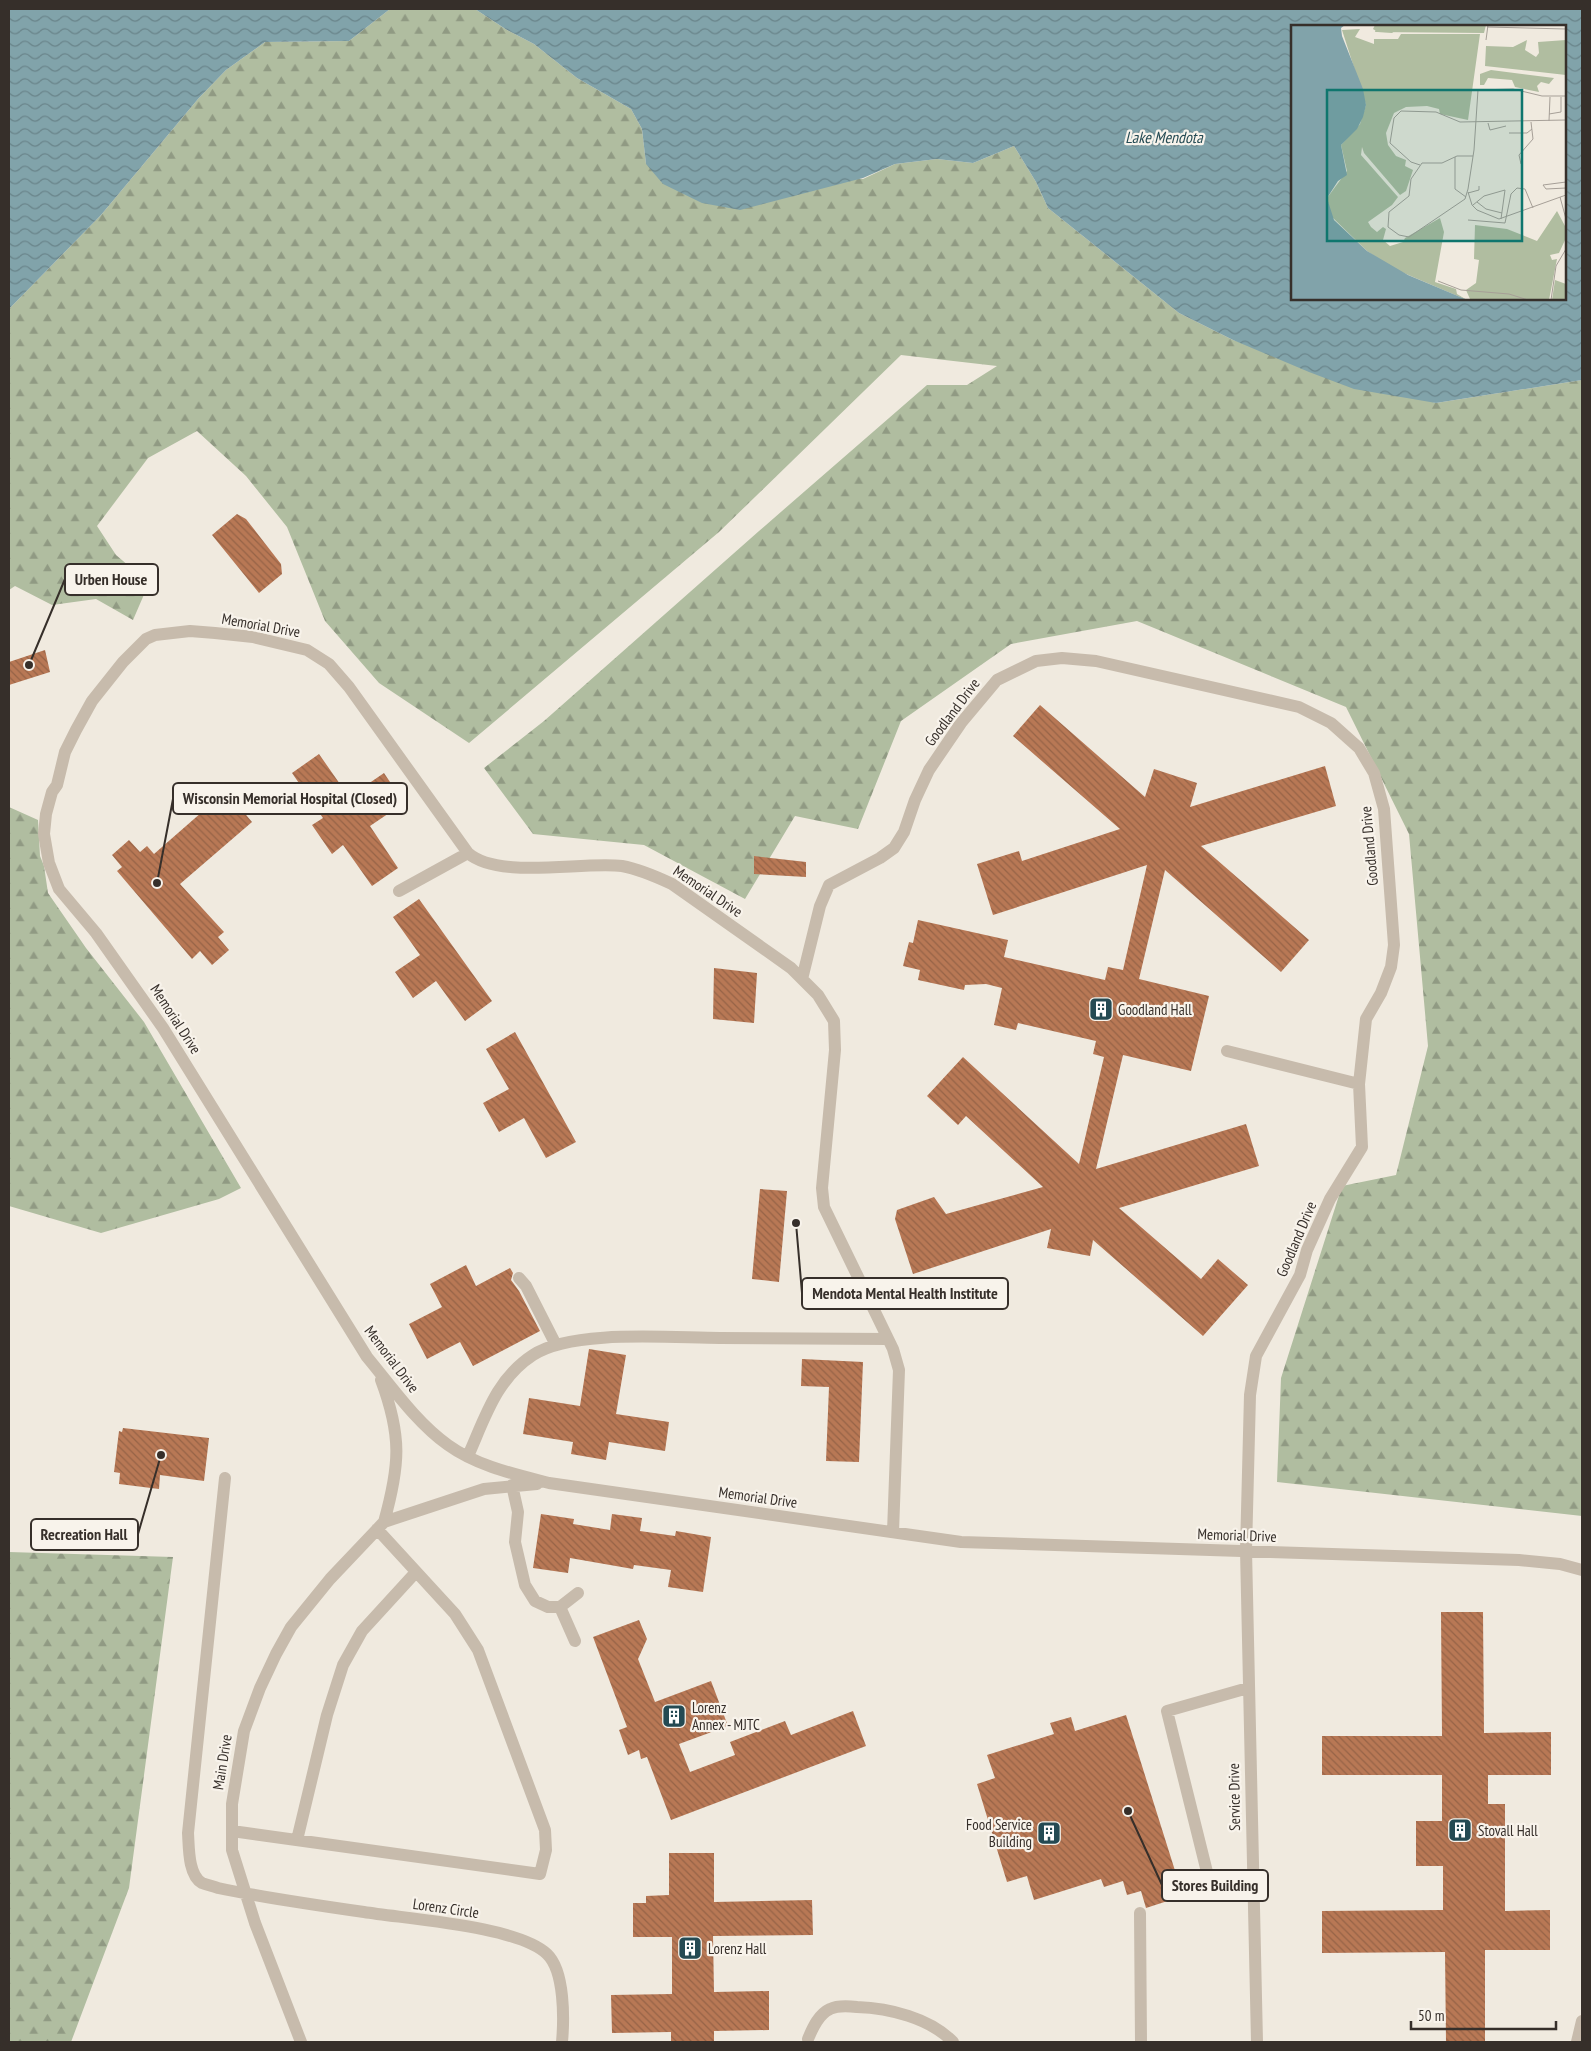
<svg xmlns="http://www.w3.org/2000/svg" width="1591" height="2051" viewBox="0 0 1591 2051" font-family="'PT Sans Narrow',sans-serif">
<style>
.forest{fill:url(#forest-firs)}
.water{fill:url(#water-waves);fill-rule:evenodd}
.building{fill:url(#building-back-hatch)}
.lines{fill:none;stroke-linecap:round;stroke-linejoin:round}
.minor{stroke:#c7bbac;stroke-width:12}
.labels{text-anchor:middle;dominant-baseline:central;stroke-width:4.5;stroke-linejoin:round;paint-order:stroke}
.street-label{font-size:15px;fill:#362f2a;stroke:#f8f3eb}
.poi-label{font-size:15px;fill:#362f2a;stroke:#f8f3eb;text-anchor:start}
.water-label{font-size:16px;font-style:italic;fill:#244a53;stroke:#f8f3eb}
.inset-road{fill:none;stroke:#a69f97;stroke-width:1}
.view{fill:#0f766e;fill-opacity:0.15;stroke:#0f766e;stroke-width:2.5}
.inset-edge{fill:none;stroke:#362f2a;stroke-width:2.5}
.leader{fill:none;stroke:#362f2a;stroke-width:2}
.callout-dot{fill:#362f2a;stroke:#f8f3eb;stroke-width:2}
.callout{fill:#f8f3eb;stroke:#362f2a;stroke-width:2}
.callout-label{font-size:16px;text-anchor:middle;font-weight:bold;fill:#362f2a}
</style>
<defs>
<pattern id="forest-firs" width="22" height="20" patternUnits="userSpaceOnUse" patternTransform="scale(1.25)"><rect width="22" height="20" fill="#b0bda0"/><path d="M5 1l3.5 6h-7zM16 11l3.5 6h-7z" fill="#909a83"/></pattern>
<pattern id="water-waves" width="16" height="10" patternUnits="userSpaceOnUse" patternTransform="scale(1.25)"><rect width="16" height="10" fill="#81a3aa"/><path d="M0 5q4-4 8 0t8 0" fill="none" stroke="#6a858b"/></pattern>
<pattern id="building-back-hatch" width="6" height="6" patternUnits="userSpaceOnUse" patternTransform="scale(1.25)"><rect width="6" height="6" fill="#b87855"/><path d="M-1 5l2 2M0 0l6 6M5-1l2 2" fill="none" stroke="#966347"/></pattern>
</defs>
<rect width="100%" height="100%" fill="#f0eadf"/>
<path class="forest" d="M390,9H475L507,30L534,44L577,78L631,109L642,129L646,164L863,179L895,164L937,159L973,163L1014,146L1036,182L1048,208L1179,313L1233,340L1436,403L1582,380V1516L1277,1482L1281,1378L1342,1186L1396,1175L1428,1046L1409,834L1346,707L1137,621L1011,644L901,721L858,829L795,816L745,899L644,845L533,834L484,768L544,721L759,531L927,385H967L997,366L901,355L719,532L469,743L379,683L325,621L287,527L246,476L197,431L148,458L97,526L116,555L149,583L133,620L96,599L52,605L15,586L9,590V309L101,215L198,99L226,70L265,42L349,41Z
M9,807L38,820L40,856L44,866L48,893L86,948L144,1022L241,1188L219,1199L101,1233L9,1206Z
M9,1552L173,1557L129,1888L71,2042H9Z"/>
<path class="water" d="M9,9H390L349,41L265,42L226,70L198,99L101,215L9,309Z
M475,9H1582V380L1436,403L1354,389L1309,372L1233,340L1179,313L1048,208L1036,182L1014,146L973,163L937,159L895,164L863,178L740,210L702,203L663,184L646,164L642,129L631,109L577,78L534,44L507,30ZM1292,26H1565V299H1292Z"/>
<path class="building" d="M237,514L246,519L281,564L282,574L259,593L212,535Z
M45,650L50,672L9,685V662Z
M1040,705L1145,797L1154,769L1197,783L1190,807L1325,766L1336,806L1201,846L1309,940L1281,972L1165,870L1139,979L1209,996L1191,1071L1123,1055L1096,1169L1246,1124L1259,1166L1119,1208L1201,1279L1218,1259L1248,1285L1203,1336L1093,1240L1090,1256L1047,1248L1051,1229L913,1274L895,1219L897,1210L934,1197L946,1214L1043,1187L966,1116L958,1125L927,1096L963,1057L1079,1164L1104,1057L1093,1054L1096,1041L1018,1023L1016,1030L994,1025L1002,988L986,984L965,985L964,990L918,980L920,970L903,966L909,942L913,943L918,920L1008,940L1004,957L1105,980L1108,967L1123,970L1147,865L993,915L977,864L1019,851L1022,861L1120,829L1013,736Z
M319,754L349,797L384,773L404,803L370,826L398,868L372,886L343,845L332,854L312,825L323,818L292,773Z
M226,791L252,822L180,884L224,932L218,937L229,950L212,965L200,951L192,959L117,871L122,867L112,855L129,840L140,852L147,846L154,854Z
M754,856L806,862V877L754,874Z
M419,899L492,1001L465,1021L436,981L413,998L395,972L420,955L393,917Z
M714,968L757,973L754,1023L713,1019Z
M515,1032L576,1142L546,1158L524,1118L499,1132L483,1103L509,1089L486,1049Z
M760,1189L787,1191L779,1282L752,1279Z
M466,1265L476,1286L510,1268L513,1273L511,1280L519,1291L540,1331L473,1366L460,1342L427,1359L409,1324L442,1307L430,1284Z
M589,1349L626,1355L616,1414L669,1422L665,1451L609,1442L606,1460L571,1454L573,1442L523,1434L529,1398L580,1406Z
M802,1359L863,1362L859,1462L826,1461L829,1387L801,1386Z
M123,1428L209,1438L204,1481L160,1475L159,1489L119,1484L120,1473L114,1472L119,1431L122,1432Z
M541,1514L574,1519L573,1524L610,1530L612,1514L642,1518L640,1531L675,1536L676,1531L711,1537L703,1592L668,1587L671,1570L634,1565L633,1569L570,1558L568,1573L533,1568Z
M1441,1612H1483L1484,1733L1551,1732V1775H1488V1804H1505V1911L1550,1910V1950H1485V2042H1446L1445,1952L1322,1953V1911L1443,1910V1866H1416V1821H1442V1775H1322V1736H1442Z
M639,1620L647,1639L638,1659L655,1702L711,1681L728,1726L679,1744L690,1772L735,1755L730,1742L785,1721L791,1735L853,1711L866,1746L671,1820L647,1757L641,1759L639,1750L628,1755L619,1730L627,1727L593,1637Z
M1126,1715L1183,1896L1146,1908L1141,1891L1127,1895L1123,1881L1104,1887L1101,1879L1034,1900L1027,1876L1007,1882L977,1784L995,1778L987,1755L1054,1734L1050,1723L1071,1717L1075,1731Z
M669,1853H714V1902L812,1900L813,1935L713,1936L714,1992L769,1991V2030L714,2031V2042H671V2032L612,2033L611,1995L672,1994V1937H633V1903H646V1896L669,1895Z"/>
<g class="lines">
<path class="minor" d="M399,891L468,853
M802,979L820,906L829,885L880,858L894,848L904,832L915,800L929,770L961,723L997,680L1036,661L1062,658L1096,661L1299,707L1331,723L1359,748L1374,773L1384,809L1394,945L1391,967L1381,993L1366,1019L1359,1084L1362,1147L1330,1199L1307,1250L1300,1275L1256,1356L1250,1395L1246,1550L1257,2042
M1227,1051L1359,1084
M519,1278L526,1286L556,1345
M381,1380C402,1436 400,1465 384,1522
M468,1456C485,1418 496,1379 533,1355C572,1329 672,1338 720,1338C776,1338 832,1339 888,1339
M225,1478L188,1833C189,1847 188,1875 202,1883C207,1885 213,1886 218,1888C266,1898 315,1905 364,1912C407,1919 518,1926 547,1954C565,1971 564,2020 562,2042
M512,1485L518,1512L515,1542L525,1585L535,1601L548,1607H560L578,1593
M893,1532L899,1370L893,1349L824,1207L822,1188L835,1050L834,1021L818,995L791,968L672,884C657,877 639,869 622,866C582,861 499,880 468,853L349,687L329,664L307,650L253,637L215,633L190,631L155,635L146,639L123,662L92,701L76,730L65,752L57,785L52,792L46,814L44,834L49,863L59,889L96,933L163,1028L367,1357C392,1387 416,1422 448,1445C477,1466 514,1474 549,1483L961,1542L1519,1560L1560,1564L1582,1570
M560,1607L575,1641
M232,1831L540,1874L546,1850L545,1830L478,1650L455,1614L377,1529
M297,1840L327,1715L343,1665L362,1631L416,1572
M1209,1880L1167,1711L1248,1688
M1140,1913L1141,2042
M808,2039C813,2027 819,2014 830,2009C838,2005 849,2006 857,2007C889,2008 930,2018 953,2042
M301,2042L255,1923L232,1850V1804L244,1731L260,1688L276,1654L291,1627L330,1579L384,1522L484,1489L537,1484
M1577,2042L1582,2021"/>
</g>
<defs>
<g id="building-square" transform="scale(1.25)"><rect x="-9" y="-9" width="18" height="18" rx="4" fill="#244a53" stroke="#f8f3eb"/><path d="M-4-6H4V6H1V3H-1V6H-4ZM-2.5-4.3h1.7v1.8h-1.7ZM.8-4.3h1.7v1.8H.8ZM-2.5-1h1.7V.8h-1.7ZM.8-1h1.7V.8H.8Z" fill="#fff"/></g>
</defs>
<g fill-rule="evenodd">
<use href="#building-square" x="1101" y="1009"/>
<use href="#building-square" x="674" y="1716"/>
<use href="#building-square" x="1460" y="1830"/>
<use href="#building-square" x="1049" y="1833"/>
<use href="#building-square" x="690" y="1948"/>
</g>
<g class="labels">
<g class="street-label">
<text transform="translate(261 625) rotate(10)">Memorial Drive</text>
<text transform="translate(952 712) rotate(-53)">Goodland Drive</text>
<text transform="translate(1369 846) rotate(-95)">Goodland Drive</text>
<text transform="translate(708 891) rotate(34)">Memorial Drive</text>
<text transform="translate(176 1019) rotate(57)">Memorial Drive</text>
<text transform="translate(1296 1239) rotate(-67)">Goodland Drive</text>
<text transform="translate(392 1359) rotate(53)">Memorial Drive</text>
<text transform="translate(758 1497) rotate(8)">Memorial Drive</text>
<text transform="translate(1237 1535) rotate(2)">Memorial Drive</text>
<text transform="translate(222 1762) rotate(-81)">Main Drive</text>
<text transform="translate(1234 1797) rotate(-91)">Service Drive</text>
<text transform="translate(446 1908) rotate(8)">Lorenz Circle</text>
</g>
<g class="poi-label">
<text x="1118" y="1009">Goodland Hall</text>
<text x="692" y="1707">Lorenz<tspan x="692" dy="17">Annex - MJTC</tspan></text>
<text x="1032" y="1824" text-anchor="end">Food Service<tspan x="1032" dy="17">Building</tspan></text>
<text x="1478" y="1830">Stovall Hall</text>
<text x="708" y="1948">Lorenz Hall</text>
</g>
<g class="water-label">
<text x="1164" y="137">Lake Mendota</text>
</g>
</g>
<g transform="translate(1291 25)">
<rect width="275" height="275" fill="#f0eadf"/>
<path d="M86,0H195L193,8L84,7Z" fill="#b0bda0"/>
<path d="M84,0H104L109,2L101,8L87,7L82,4ZM69,4L64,12L83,19V14H107L110,9H189L177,95L149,89L148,84L136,81L115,82L103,88L95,108L97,120L105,131L115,135L114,141L122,145L115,166L109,170L73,128L71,122L70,130L107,172L101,180L77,197L80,202L86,207L92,202L95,204L92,215L99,221L112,217L114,213L149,193L153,207L144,257L165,264L166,269L176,275L101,243L76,226L40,191L36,173L56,146L50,120L69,99L75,80L51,5ZM236,15L234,25L245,32L248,28L247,17L275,15V50L194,41L195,21L222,22ZM200,45L263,53L258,59L250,57L246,61L248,67L224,62L221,55L197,53L193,60H189V49ZM266,186L274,201L275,213L268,228L259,230L261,235L266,234L258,275L179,274L175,265L185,258L188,235L183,234L184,200L216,204L246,216ZM264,255L275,259V275H261Z" fill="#b0bda0"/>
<path d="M0,0H54L50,3L51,11L72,64L75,80L72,92L66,104L50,120L56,150L47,156L36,173L43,195L76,226L117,250L174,274L220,275H0Z" fill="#81a3aa"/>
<path class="inset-road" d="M196,2L275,4M195,15L197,0M258,89L270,87V72M258,96L259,72M197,98L199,105L215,101M218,108H236L241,104M182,131H166L151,138H131L120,154L118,171L98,187L97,202L108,210L118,212L174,174L177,164L183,125L187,65L222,64L251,71H275M164,132V164L175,172M230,139L228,130L242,114L240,97M129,140L120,137L99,118L103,93L110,86L145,87L169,97L275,95M275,157L252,160L255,164L275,163M177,167L181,180L186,185L208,194L275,170M177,168L188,165V161M269,172L275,194M186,177L195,184L211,188M182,180L193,171L214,165L210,194M177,195L214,198L220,169L226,163L234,164L242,183M147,256L170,265L218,269L237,275M260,275L265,241L275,224"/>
<path class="view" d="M36,65H231V216H36Z"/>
<rect width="275" height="275" class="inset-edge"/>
</g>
<path class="leader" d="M29 665L65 579M157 883L173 799M796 1223L802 1293M161 1455L138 1534M1128 1811L1162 1885"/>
<g class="callout-dot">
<circle cx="29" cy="665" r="5"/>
<circle cx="157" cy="883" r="5"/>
<circle cx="796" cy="1223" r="5"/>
<circle cx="161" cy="1455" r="5"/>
<circle cx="1128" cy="1811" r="5"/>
</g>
<g class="callout">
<rect x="65" y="564" width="93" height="31" rx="5"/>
<rect x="173" y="783" width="234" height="31" rx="5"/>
<rect x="802" y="1278" width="206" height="31" rx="5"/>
<rect x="31" y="1519" width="107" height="31" rx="5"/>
<rect x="1162" y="1870" width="106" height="31" rx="5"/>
</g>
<g class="callout-label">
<text x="111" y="585">Urben House</text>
<text x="290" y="804">Wisconsin Memorial Hospital (Closed)</text>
<text x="905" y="1299">Mendota Mental Health Institute</text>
<text x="84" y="1540">Recreation Hall</text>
<text x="1215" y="1891">Stores Building</text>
</g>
<rect width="1591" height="2051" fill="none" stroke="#362f2a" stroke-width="20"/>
<path d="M1411 2021v8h145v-8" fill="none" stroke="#362f2a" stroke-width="2.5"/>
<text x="1418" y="2021" font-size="15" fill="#362f2a" stroke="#f8f3eb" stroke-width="4" paint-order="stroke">50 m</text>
</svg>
